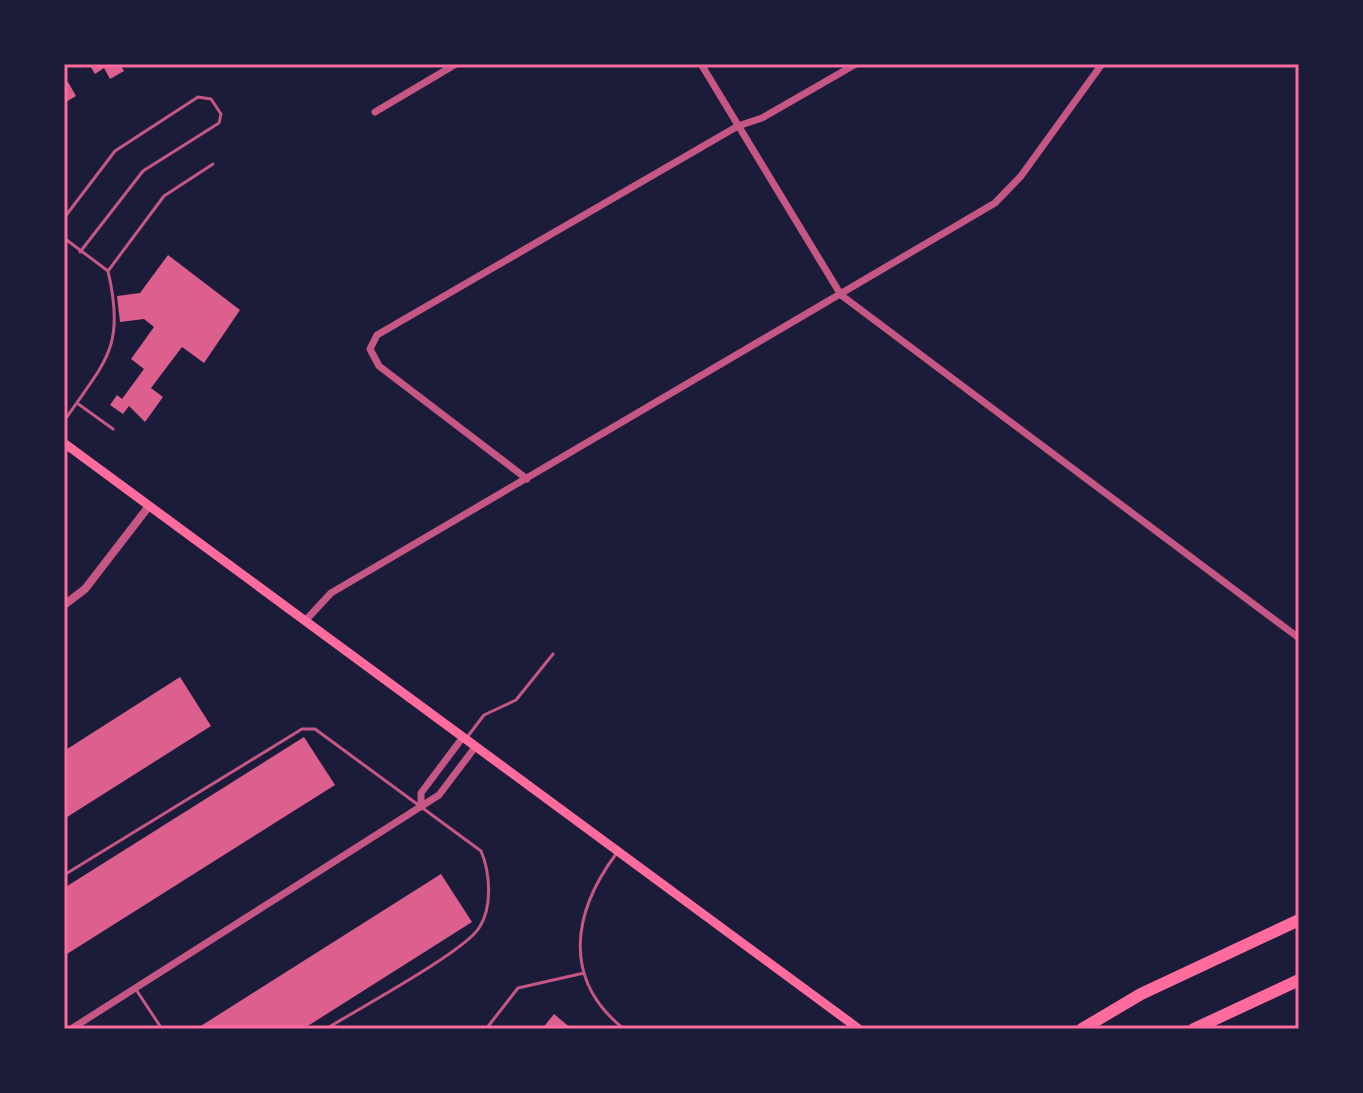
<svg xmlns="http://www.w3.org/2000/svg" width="1363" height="1093" viewBox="0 0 1363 1093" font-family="'Nunito Sans',sans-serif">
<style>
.building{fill:#dd5f8e}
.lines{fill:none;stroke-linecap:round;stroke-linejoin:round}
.service{stroke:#c65784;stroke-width:3}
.minor{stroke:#c65784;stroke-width:7}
.tertiary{stroke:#c65784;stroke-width:8}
.secondary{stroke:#ff6b9d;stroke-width:9}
.motorway{stroke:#ff6b9d;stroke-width:12}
.neatline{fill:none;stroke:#ff6b9d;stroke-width:3}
</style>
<rect width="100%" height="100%" fill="#1b1b3a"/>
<path class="building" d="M89,64H120L124,71L110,79L104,68L95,74Z
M68,82L76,96L64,103V84Z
M168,255L240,310L204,363L182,347L151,388L163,397L145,422L129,406L123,414L110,405L117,395L122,399L144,369L131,359L154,327L144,319L120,322L117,296L140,293Z
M180,677L211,726L64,819V751Z
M304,737L335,785L67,954L64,888Z
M441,874L472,922L303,1029H196Z
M554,1014L572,1029H542Z"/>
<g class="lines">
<path class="service" d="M64,218L115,151L198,97L211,99L221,114L219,123L143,171L80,252
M64,238L108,271C126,348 105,361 64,421
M108,271L164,196L213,164
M77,403L113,429
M468,736L484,715L516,700L553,654
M616,854C573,912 561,979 624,1029
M64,875L302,729H315L481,851C490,872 493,907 479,928C464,952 356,1010 326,1029
M135,988L162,1029
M486,1029L518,988L584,973"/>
<path class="minor" d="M701,64L841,295L1299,638
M375,112L456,64
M527,479L379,366L370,349L377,335L738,126L762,118L856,64
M305,621L331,593L995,203L1021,176L1102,64
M421,807V793L463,737
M71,1029L439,795L476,746"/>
<path class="tertiary" d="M64,605L85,589L149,506"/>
<path class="secondary" d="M64,443L859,1029"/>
<path class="motorway" d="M1082,1029L1141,994L1299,920
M1194,1029L1299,980"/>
</g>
<rect width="1363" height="1093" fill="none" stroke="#1b1b3a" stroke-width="132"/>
<rect x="66" y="66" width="1231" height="961" class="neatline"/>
</svg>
